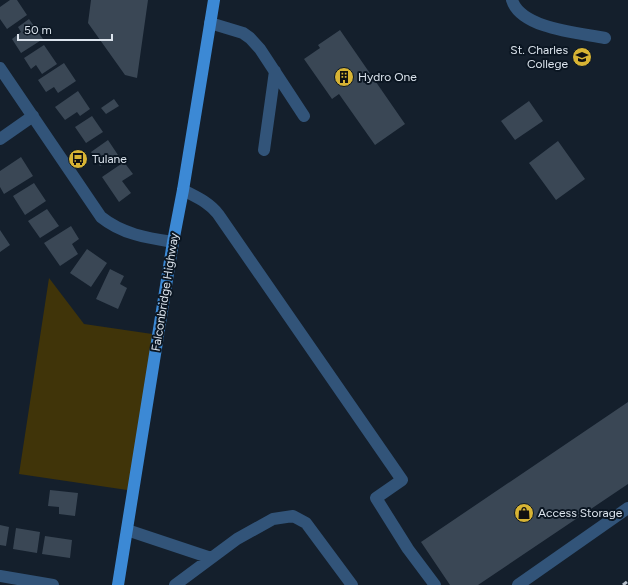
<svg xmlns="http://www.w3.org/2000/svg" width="628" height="585" viewBox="0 0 628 585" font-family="Figtree,sans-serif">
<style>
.green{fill:#403409}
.building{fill:#3a4755}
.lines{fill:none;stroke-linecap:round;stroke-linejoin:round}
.minor{stroke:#325479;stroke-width:12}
.major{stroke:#3c89d5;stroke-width:12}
.rail{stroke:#b7c0ca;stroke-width:3;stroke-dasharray:5 5;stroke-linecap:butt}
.labels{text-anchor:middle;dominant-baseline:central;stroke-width:4;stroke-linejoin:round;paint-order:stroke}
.poi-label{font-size:12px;fill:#dce4ed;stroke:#0b1622;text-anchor:start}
.street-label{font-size:12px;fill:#dce4ed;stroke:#0b1622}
</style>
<rect width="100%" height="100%" fill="#141f2c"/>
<path class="green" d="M49,278L84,324L159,335L134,491L19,474Z"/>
<path class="building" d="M10,0H17L27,15L7,29L0,19V7Z
M91,0H148L137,78L125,75L88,23Z
M29,19L43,39L21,53L12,39L21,32L18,27Z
M340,30L405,124L375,145L339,94L332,99L304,59L320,48L318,45Z
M44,45L57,64L42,74L36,65L31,69L24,58Z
M64,63L76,81L58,93L54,87L46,92L38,80Z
M78,91L90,109L80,116L77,112L65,120L55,107Z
M114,99L119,106L106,114L101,108Z
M529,101L543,121L515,140L501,121Z
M92,116L103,132L86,143L75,127Z
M108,140L118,155L100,166L91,152Z
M558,141L585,179L556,200L529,163Z
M21,157L33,176L4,194L0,187V171Z
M124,162L133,174L122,181L131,193L119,202L102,177Z
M34,183L46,201L25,215L13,196Z
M47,209L59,226L40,238L28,221Z
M71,226L79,239L72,244L78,254L60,266L44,243Z
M0,230L10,245L0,252Z
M87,249L107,263L91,287L70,273Z
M110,269L124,276L120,284L127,288L118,309L96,299Z
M628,402V484L478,585H450L421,542Z
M50,490L78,493L75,516L59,514V507L48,506Z
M0,525L9,527L6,546L0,545Z
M16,528L40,532L37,553L13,549Z
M45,536L72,540L70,558L42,554Z"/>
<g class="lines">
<path class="minor" d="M512,0C521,29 580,33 605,38
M210,23L243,33L250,38L260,49L304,116
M0,68L101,217C122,234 147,238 173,242
M0,139L33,116
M264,150L275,71
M183,190C196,197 209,202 218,214L402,480L376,498L408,549L435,585
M127,530L211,558
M0,576L53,585
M175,585L237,539L273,519L293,516L306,523L352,585
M518,585L628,508"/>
<path class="major" d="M118,585L173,242L183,190L214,0"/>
<path class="rail" d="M623,585L628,581"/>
</g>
<defs>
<g id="school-disc" transform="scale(1)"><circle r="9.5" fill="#d8b434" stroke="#0b1622"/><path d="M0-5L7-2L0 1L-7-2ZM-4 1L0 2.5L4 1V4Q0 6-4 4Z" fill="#111"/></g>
<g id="building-disc" transform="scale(1)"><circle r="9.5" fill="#d8b434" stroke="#0b1622"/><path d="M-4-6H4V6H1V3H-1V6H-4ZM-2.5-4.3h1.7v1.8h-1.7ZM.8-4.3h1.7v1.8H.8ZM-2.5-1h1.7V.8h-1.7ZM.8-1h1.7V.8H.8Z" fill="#111"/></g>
<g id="bus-disc" transform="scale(1)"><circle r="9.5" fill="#d8b434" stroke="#0b1622"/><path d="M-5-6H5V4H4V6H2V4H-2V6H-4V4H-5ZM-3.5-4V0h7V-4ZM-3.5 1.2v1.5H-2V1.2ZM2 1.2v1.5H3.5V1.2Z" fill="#111"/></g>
<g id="shop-disc" transform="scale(1)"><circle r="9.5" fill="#d8b434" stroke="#0b1622"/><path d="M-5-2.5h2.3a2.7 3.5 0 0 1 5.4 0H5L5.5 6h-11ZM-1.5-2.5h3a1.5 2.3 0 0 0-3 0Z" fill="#111"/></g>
</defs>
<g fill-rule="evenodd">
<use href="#school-disc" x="582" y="57"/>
<use href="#building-disc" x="344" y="77"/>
<use href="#bus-disc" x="78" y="159"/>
<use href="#shop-disc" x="524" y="513"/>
</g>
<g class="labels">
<g class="poi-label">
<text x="568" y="50" text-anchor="end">St. Charles<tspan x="568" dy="14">College</tspan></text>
<text x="358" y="77">Hydro One</text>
<text x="92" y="159">Tulane</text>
<text x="538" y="513">Access Storage</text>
</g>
<g class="street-label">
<text transform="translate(165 292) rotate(-81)">Falconbridge Highway</text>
</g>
</g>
<path d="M18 34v6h94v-6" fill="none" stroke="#dce4ed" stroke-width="2"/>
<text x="24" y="34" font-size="12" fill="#dce4ed" stroke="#0b1622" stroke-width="3" paint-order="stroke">50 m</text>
</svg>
